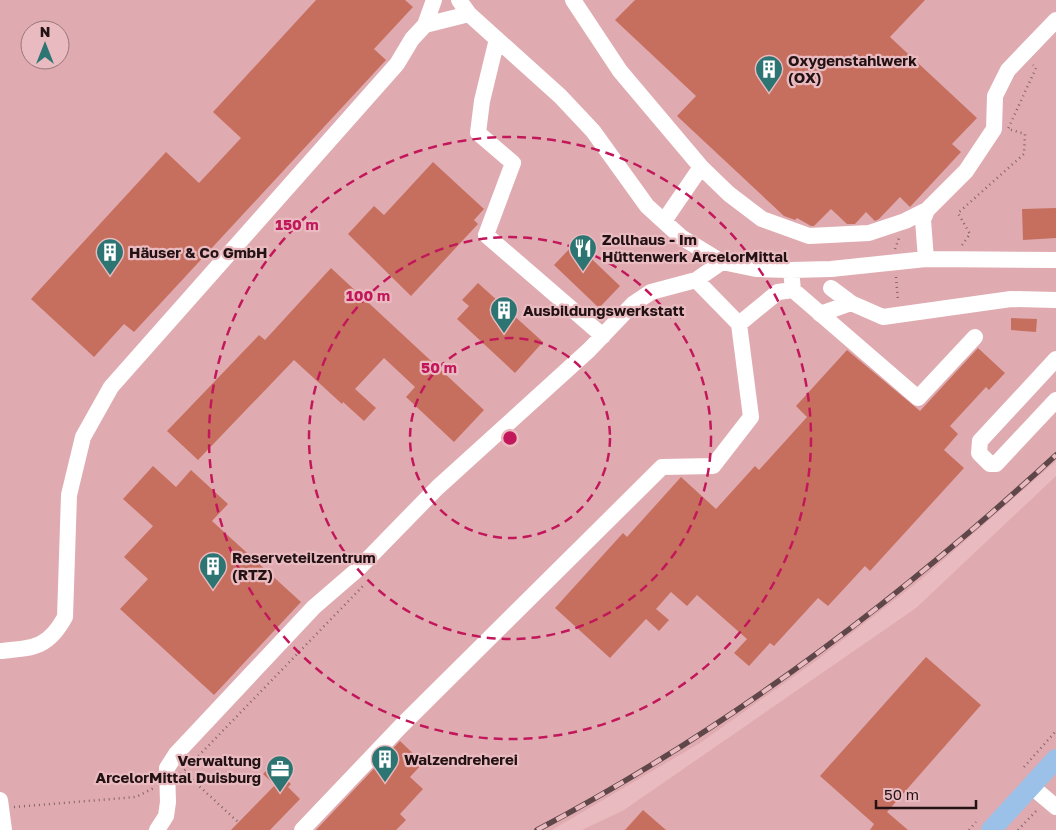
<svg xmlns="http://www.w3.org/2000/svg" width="1056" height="830" viewBox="0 0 1056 830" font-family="'Golos Text',sans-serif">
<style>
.built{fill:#dfabb0;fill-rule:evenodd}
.building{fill:#c76f5f}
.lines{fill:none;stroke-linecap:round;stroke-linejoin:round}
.path{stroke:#836468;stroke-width:2.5;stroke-dasharray:1 4;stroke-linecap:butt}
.minor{stroke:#fff;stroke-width:16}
.major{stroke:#9bc1e8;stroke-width:20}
.rail-casing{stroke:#5f4649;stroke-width:5.5}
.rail{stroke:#e9babf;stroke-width:4;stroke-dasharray:11;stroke-linecap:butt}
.ring{fill:none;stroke:#c2185b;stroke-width:2.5;stroke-dasharray:9 6}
.labels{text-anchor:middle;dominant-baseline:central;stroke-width:4.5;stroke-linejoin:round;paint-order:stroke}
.poi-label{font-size:15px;font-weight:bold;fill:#221214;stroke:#e9babf;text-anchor:start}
.centre{fill:#c2185b;stroke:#e9babf;stroke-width:2.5}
.ring-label{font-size:15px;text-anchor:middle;font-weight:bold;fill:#c2185b;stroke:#e9babf;stroke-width:4.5;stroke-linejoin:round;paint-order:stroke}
</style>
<rect width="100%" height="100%" fill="#e9babf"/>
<path class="built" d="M0,0H1056V461L923,578L817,660L700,743L552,830H0ZM30,30H60V60H30Z
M1056,476V830H582L624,810L916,608Z"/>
<path class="building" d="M316,0H405L413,7L374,49L386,60L134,332L124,324L94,357L31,299L166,152L199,183L241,138L213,112Z
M635,0H925L890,37L977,118L952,144L961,152L910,207L900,197L879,219L875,221L866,212L855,224H847L831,209L814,226H811L797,218L795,220L784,216L677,116L696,96L615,20Z
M433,162L484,209L474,220L478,224L411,296L348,234L374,206L384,215Z
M1056,208V238L1023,240L1022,209Z
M575,243L620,286L599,308L554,265Z
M331,268L484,410L454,442L406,397L415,387L384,358L355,389L376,408L364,421L343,402L342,404L294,360L198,460L167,431L259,335L265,340Z
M478,283L543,342L515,373L457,319L469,306L462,300Z
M1011,318L1037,319L1036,332L1011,330Z
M978,348L1005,373L989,390L986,387L950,426L958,434L944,450L964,468L870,571L865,566L828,606L818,598L774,646L770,643L749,666L734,653L747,639L697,595L687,606L671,592L656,609L669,620L659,631L646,619L610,658L555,608L623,533L627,537L681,477L716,509L755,466L759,470L807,417L796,406L847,350L920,411Z
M153,466L176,487L191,470L228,504L212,521L301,602L214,695L120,609L148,579L124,557L153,526L123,499Z
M926,657L981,705L887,812L908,830H870L874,824L820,776Z
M400,741L423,763L410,777L423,789L400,814L406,820L396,830H316Z
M271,766L291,784L288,787L300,799L270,830H231L275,785L263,774Z
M643,810L666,830H625Z"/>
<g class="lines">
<path class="path" d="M962,245L970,234L958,213L1024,154L1025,134L1008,129L1036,68L1033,65
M895,249L899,238
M896,277L898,301
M1024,767L1056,731
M185,773L238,822
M181,774L363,586
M14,807L136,797L154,788
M969,830L976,822
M1018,830L1038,809"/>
<path class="minor" d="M459,0L469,14L560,96L593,131L647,206L681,237L722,262L756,269L791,270L831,269L926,259L1056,260
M573,0L620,71L701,167L664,221
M425,25L434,0
M497,39L482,101L478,133L513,163L486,235L603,336
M701,167L729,194L762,219L809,236L869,233L905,221L927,210L966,171L994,129L995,96L1008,70L1056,20
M926,259L923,220L927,210
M791,270L793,290L918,398L975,337
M831,288L851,303L883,317L1011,299L1056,300
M820,314L851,303
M739,324L778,292L793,290
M1056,359L980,441L979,453L990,464H996L1056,400
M0,651C34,648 48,648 65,617L69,495L83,437L111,387L397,64L412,39L425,25L469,14
M1031,786L1056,807
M0,800L4,830
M157,830L166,816L168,802L167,768L176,754L314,607L358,569L437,488L589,350L633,304L651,292L696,280L722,262
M302,830L401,726L662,467L713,466L751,417L739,324L696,280"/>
<path class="major" d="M991,830L1056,759"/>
<g class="rail-casing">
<path id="rail" d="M537,830C727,730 899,600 1056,455"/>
</g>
<use href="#rail" class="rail"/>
</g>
<g class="ring">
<circle cx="510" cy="438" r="100"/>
<circle cx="510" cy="438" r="201"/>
<circle cx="510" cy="438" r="301"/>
</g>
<defs>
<g id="building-pin" transform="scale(1.4375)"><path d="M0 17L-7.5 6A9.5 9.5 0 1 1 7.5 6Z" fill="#2c7572" stroke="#e9babf"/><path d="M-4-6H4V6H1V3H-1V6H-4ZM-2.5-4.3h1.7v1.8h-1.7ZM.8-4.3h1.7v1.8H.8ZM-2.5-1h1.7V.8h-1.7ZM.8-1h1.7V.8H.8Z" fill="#fff"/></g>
<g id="restaurant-pin" transform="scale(1.4375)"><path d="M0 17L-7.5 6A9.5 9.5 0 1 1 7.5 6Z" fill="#2c7572" stroke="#e9babf"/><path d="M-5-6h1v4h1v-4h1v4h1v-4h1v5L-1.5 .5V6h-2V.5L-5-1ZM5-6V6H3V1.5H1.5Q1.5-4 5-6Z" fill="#fff"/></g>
<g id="office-pin" transform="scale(1.4375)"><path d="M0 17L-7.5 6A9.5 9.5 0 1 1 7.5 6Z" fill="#2c7572" stroke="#e9babf"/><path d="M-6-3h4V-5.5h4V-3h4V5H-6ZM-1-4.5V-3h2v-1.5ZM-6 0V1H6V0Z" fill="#fff"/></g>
</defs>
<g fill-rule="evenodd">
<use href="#building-pin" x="769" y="69"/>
<use href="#restaurant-pin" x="583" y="248"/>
<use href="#building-pin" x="110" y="252"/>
<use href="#building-pin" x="504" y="310"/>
<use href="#building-pin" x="213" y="566"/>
<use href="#building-pin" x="385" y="759"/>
<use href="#office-pin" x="280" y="769"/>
</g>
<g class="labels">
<g class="poi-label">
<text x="788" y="60">Oxygenstahlwerk<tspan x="788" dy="17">(OX)</tspan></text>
<text x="602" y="239">Zollhaus - Im<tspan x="602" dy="17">Hüttenwerk ArcelorMittal</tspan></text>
<text x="129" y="252">Häuser &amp; Co GmbH</text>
<text x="523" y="310">Ausbildungswerkstatt</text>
<text x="232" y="557">Reserveteilzentrum<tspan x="232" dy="17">(RTZ)</tspan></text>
<text x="404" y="759">Walzendreherei</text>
<text x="261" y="760" text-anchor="end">Verwaltung<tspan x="261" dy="17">ArcelorMittal Duisburg</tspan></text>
</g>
</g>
<circle cx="510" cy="438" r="8" class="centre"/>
<g class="ring-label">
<text x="297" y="230">150 m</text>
<text x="368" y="301">100 m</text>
<text x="439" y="373">50 m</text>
</g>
<g transform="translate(45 45)"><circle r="24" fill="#e9babf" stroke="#99777b"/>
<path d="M0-4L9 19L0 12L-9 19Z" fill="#2c7572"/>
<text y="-8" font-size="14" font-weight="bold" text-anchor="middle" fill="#221214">N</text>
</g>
<path d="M876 800v8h100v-8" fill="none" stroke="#221214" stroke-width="2.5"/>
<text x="884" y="800" font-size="15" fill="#221214" stroke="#e9babf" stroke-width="4" paint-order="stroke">50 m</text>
</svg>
